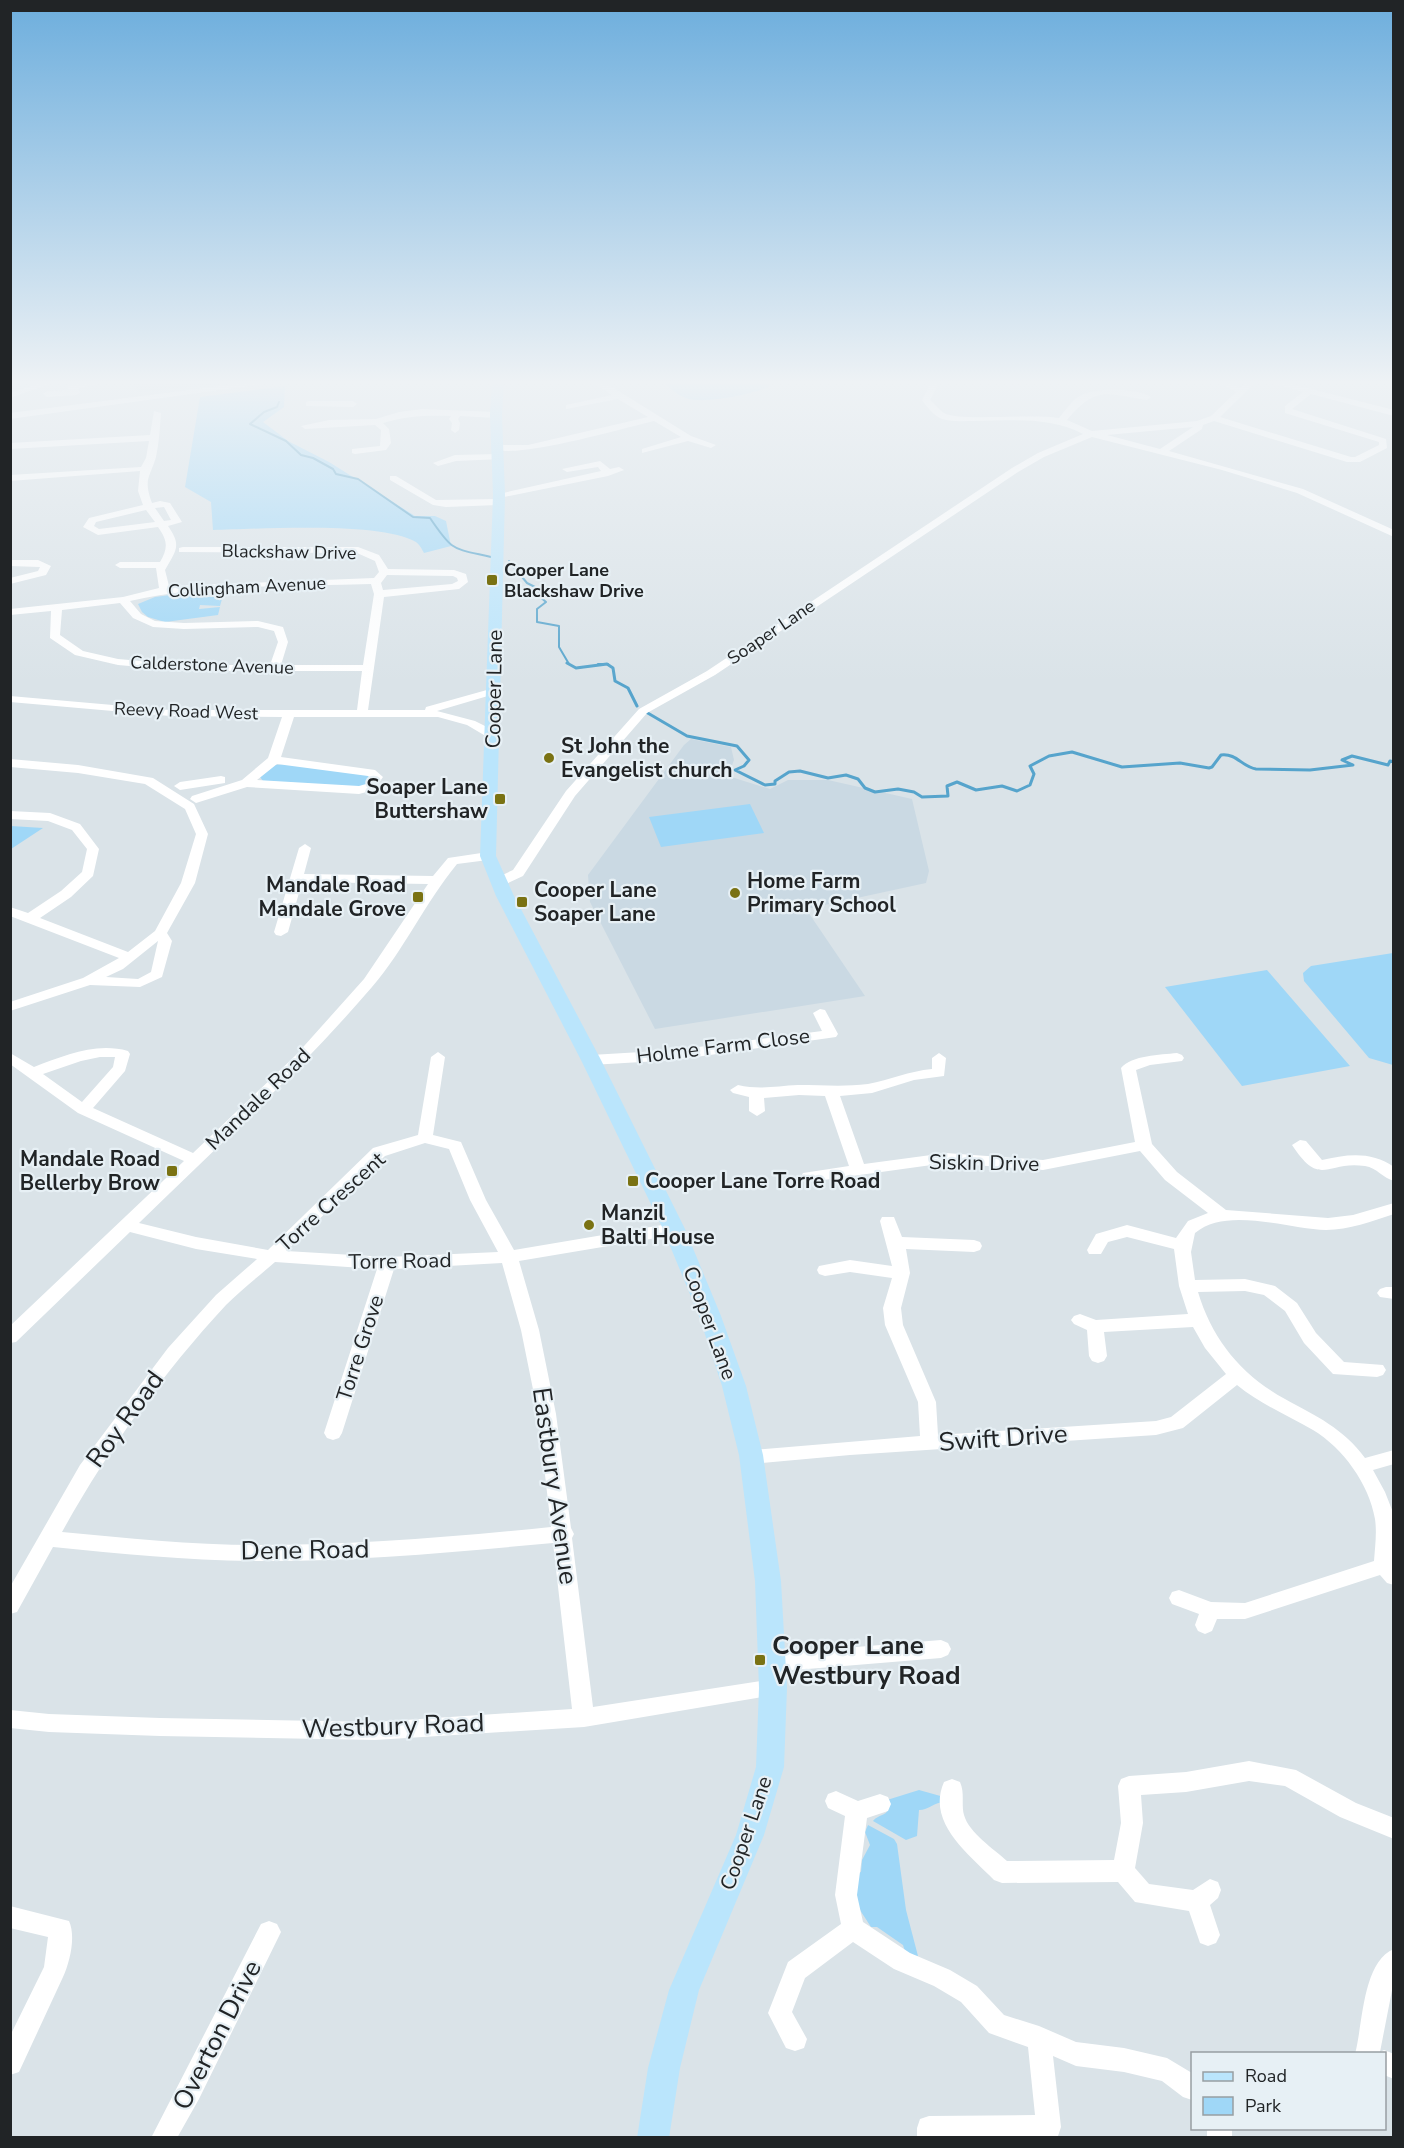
<svg xmlns="http://www.w3.org/2000/svg" width="1404" height="2148" viewBox="0 0 1404 2148" font-family="'Nunito Sans',sans-serif">
<style>
.built{fill:#cad9e3}
.green{fill:#9fd7f7}
.lines{fill:none;stroke-linecap:round;stroke-linejoin:round}
.stream-far1{stroke:#56a4cc;stroke-width:2}
.stream{stroke:#56a4cc;stroke-width:3}
.minor{fill:#fff;fill-rule:evenodd}
.major{fill:#bae5fc;fill-rule:evenodd}
.poi-dot{fill:#7a7213;stroke:#e7f0f5;stroke-width:2}
.labels{text-anchor:middle;dominant-baseline:central;stroke-width:4.5;stroke-linejoin:round;paint-order:stroke}
.far-street-label{font-size:18px;fill:#212426;stroke:#e7f0f5}
.far-poi-label{font-size:18px;font-weight:bold;fill:#212426;stroke:#e7f0f5;text-anchor:start}
.street-label{font-size:21px;fill:#212426;stroke:#e7f0f5}
.poi-label{font-size:21px;font-weight:bold;fill:#212426;stroke:#e7f0f5;text-anchor:start}
.near-street-label{font-size:26px;fill:#212426;stroke:#e7f0f5}
.near-poi-label{font-size:26px;font-weight:bold;fill:#212426;stroke:#e7f0f5;text-anchor:start}
</style>
<rect width="100%" height="100%" fill="#dae3e8"/>
<path class="built" d="M132,382H239L139,392Z
M691,739L731,747L734,760L728,776L770,789L788,780H828L912,799L929,871L926,883L806,909L865,996L655,1029L590,902L588,875L684,745Z"/>
<path class="green" d="M662,382H769V387C752,394 703,405 686,398C677,395 669,387 662,382Z
M285,386L284,407L263,422L288,441L329,462L415,516H435L446,521L451,546L424,553C422,549 419,544 416,542C382,521 257,529 213,530L211,502L185,487L200,397Z
M193,592L194,597H218L222,599L220,606L200,605L199,609L220,607L218,615L165,622L148,617L142,612L138,604L155,597Z
M283,764L364,774L372,777L373,781L362,787L263,781L260,777L275,765Z
M750,804L764,833L661,847L649,817Z
M11,826L43,828L11,849Z
M1393,953H1394L1393,1065L1369,1058L1304,981L1303,973L1311,966Z
M1267,970L1350,1066L1242,1086L1165,987Z
M919,1790L944,1797L945,1802C934,1802 929,1810 919,1810L917,1836L906,1840L873,1821C882,1811 890,1819 887,1800Z
M868,1825L894,1839L897,1844L906,1910L918,1956L906,1955L903,1945L877,1927H871L858,1907L853,1875L861,1872L862,1860L870,1845L865,1832Z"/>
<g class="lines">
<path class="stream-far1" d="M279,402L277,407L264,412L250,424L286,441L301,455L313,458L333,469L336,474L358,479L413,517L430,518C453,552 452,548 491,557
M509,561L527,583L539,589V596L546,602L537,609V622L559,626V647L569,664
M598,664H608"/>
<path class="stream" d="M567,663L576,668L607,664L613,668L615,681L628,688L637,706
M646,712L687,736L737,746L749,760L744,766L735,770L765,785L775,784V781L789,772L800,771L828,778L846,775L858,779L865,788L875,792L898,789L914,792L922,797L948,796L947,786L957,782L976,790L1002,786L1017,791L1030,785L1034,774L1030,766L1049,756L1072,752L1122,767L1180,763L1209,768L1212,767L1221,755C1237,753 1242,767 1256,769L1310,770L1353,765L1342,760L1352,756L1388,765L1390,761L1394,762"/>
<path class="minor" d="M42,382H55L10,398V393Z
M86,382H105L77,389L81,392L77,395L47,397L43,394L47,391L69,390L68,386Z
M251,382H277L10,419V413Z
M593,382H604L691,436L716,445L711,448L688,441L642,453V449L681,437L654,421C627,427 512,461 493,448L498,445H528L648,417L618,399L566,409V405L612,395Z
M931,382H939L930,400C935,404 939,410 944,413C960,422 1032,413 1059,418C1065,411 1070,403 1078,397C1093,387 1137,388 1151,397L1147,400C1105,394 1097,385 1067,420L1092,431L1197,421L1211,416L1236,392L1217,382H1229L1241,388L1247,382H1256L1220,417L1351,457H1355L1379,445V442L1285,413V406L1303,392L1269,382H1284L1394,410V416L1311,394L1292,409L1386,439L1387,448L1360,462H1347L1214,421L1203,425L1202,429L1169,451L1303,489L1394,530V537L1297,493L1222,470L1092,437L1044,457L1018,472L715,675L647,713L575,796L523,876L504,885H494L492,882L494,879L513,870L566,791L639,709L707,671L1012,468L1038,453L1083,434C1048,416 1012,421 974,421C964,421 951,422 942,419C934,416 927,407 922,400ZM1193,427L1160,449L1107,435Z
M309,401H353L357,404L353,407L306,406V402Z
M422,409L496,412L500,415L496,418L460,416L458,419L460,423L459,430L455,433L451,430L452,423L449,419L451,416C427,415 406,416 383,423L389,429L391,443L386,450L355,454L352,453V449L380,446L381,430L375,425L305,429L301,426L329,420L376,419L399,412Z
M154,411L161,413C160,427 159,443 156,457C150,478 143,478 152,503L160,501L170,503L182,522L168,526C182,546 176,550 165,570L169,586L374,578L379,572L375,561L357,553L179,552V548L183,547H358L379,555L388,569L454,570L466,574L468,582L459,589L384,597L368,710H425L426,707L494,688L500,691L498,693L437,711L475,721L497,732V738H489L467,725L438,717H294L281,757L375,770L383,777L374,790L359,794L247,787L196,803L190,799L192,796L242,780L268,758L282,717L170,716L10,702V696L170,710H357L362,671H188L118,665L75,655L50,638L51,611L10,615V609L123,597L159,588L156,568H120L115,565L120,562H160C168,548 168,541 158,527L98,535L83,527L89,518L143,505L138,491L140,471L10,481V475L141,467L146,458L149,441L10,449V443L150,435ZM164,507L171,520L164,521L155,508ZM146,510L155,522L99,529L94,526L96,522ZM387,575L453,576L457,578L458,581L452,584L383,590L381,583ZM371,584L374,594L363,665H281L288,642L283,627L258,621L184,623L155,621L141,614L130,601C208,583 291,587 371,584ZM120,603L133,618L153,627L184,629L258,627L274,631L278,642L270,665H188L118,659L83,651L60,635L62,610ZM277,764L368,776L370,778L366,784L359,786L257,780Z
M499,454L502,455V459L456,461L438,466L433,463L455,455Z
M600,461L610,469L619,467L624,470L608,476L499,498L494,495L601,471L598,467L567,472L562,469Z
M390,476H396L436,500L498,499L503,502L498,505L446,507L433,505L390,480Z
M10,560H38L51,566L46,575L10,584V578L38,571L40,567L10,566Z
M10,759L78,765L153,778L194,804L208,834L195,883L167,933L172,941L162,977L140,987L90,985L10,1011V1002L83,978L119,958L10,916V907L28,913L61,891L82,872L87,849L72,830L48,821L10,819V811L50,813L80,824L99,849L93,876L71,897L40,918L128,952L155,931L181,883L196,834L185,809L145,784L78,773L10,767ZM158,941L151,972L138,979L106,977L123,969Z
M221,776L225,777V783L180,790L174,786L180,782Z
M305,844L311,848L304,874L433,876L448,858L488,852L494,856L488,860L457,864C425,903 404,950 372,987C300,1071 218,1146 139,1223L196,1237L268,1250L373,1148L418,1135L431,1057L438,1052L445,1057L433,1135L461,1142L486,1200L514,1250L674,1223L680,1225L682,1229L680,1233L674,1235L519,1261L539,1330L556,1414L571,1528L574,1534L572,1538L593,1707L773,1679L780,1682L783,1688L780,1694L584,1727L375,1740L160,1736L49,1732L10,1728V1710L49,1714L160,1718L375,1722L572,1709L553,1543C453,1552 353,1562 253,1561C186,1560 120,1554 53,1547L17,1612L10,1614V1587L80,1465L168,1348L216,1295L257,1259L196,1249L130,1232L16,1342L10,1343V1326L184,1161L78,1113L10,1064V1053L34,1067C64,1056 95,1042 128,1051L130,1054L125,1071L93,1108L193,1153L296,1055L364,979L428,884L302,882L288,932L281,936L276,935L274,932L299,848ZM100,1057H115L113,1067L82,1102L43,1074L81,1061ZM425,1143L449,1149L470,1200L498,1252L387,1257L286,1251L385,1156ZM275,1262L377,1269L324,1433L327,1438L333,1440L339,1438L342,1433L394,1269L502,1263L521,1330L538,1414L551,1527C453,1537 355,1545 256,1545C191,1545 126,1538 62,1532C107,1451 162,1374 226,1305C241,1290 259,1276 275,1262Z
M820,1009L825,1010L838,1034L836,1037L675,1060L591,1065L584,1060L591,1055L675,1050L822,1031L813,1013Z
M939,1053L946,1058L944,1076L914,1080L872,1093L840,1096L864,1164L946,1153L1043,1160L1135,1142L1121,1068C1132,1055 1160,1055 1177,1053L1182,1055L1184,1058L1182,1061L1150,1065L1136,1070L1152,1144L1177,1172L1226,1210L1328,1218L1353,1215L1394,1203V1214C1372,1221 1349,1230 1326,1230C1287,1229 1227,1206 1195,1233L1191,1252L1195,1280L1245,1279L1275,1286L1297,1303L1316,1333L1344,1362L1383,1365L1386,1370L1383,1375L1377,1377L1333,1374L1304,1343L1285,1311L1264,1295L1245,1291L1198,1292C1212,1339 1241,1375 1285,1399C1316,1416 1343,1428 1365,1458L1394,1450V1464L1373,1470L1385,1492L1394,1515V1585L1387,1583L1380,1575L1245,1619H1217L1212,1631L1205,1634L1198,1631L1195,1625L1199,1614L1172,1604L1169,1598L1172,1592L1179,1590L1211,1602L1245,1603L1374,1561C1375,1547 1377,1533 1375,1519C1369,1484 1343,1448 1313,1430C1287,1415 1260,1404 1237,1385L1183,1428L1156,1435L850,1455L752,1464L745,1462L743,1457L745,1452L752,1450L920,1436L918,1402L885,1325L883,1308L892,1278L850,1272L825,1276L819,1274L817,1270L819,1266L850,1260L892,1266L880,1221L882,1217H894L902,1237L974,1240L980,1242L982,1246L980,1250L974,1252L906,1249L910,1273L901,1308L903,1325L936,1402L938,1435L1156,1421L1171,1417L1226,1374L1205,1348L1193,1327L1104,1332L1107,1356L1104,1361L1098,1363L1092,1361L1089,1356L1087,1330L1074,1324L1071,1320L1074,1316L1080,1314L1096,1320L1188,1314L1179,1286L1174,1249L1127,1237L1108,1242L1101,1254H1089L1087,1250L1096,1234L1127,1225L1176,1238L1188,1221L1208,1213L1165,1180L1140,1151L1043,1170L946,1163L809,1182L803,1181L801,1177L803,1173L849,1166L825,1096L799,1095L764,1098L765,1111L757,1116L749,1111V1097L733,1093L730,1090L738,1085C760,1090 776,1086 798,1085C822,1085 844,1087 868,1084C890,1080 909,1071 932,1069V1058Z
M1300,1140L1306,1141L1322,1160C1347,1154 1372,1151 1394,1167V1181C1383,1178 1377,1168 1365,1166C1326,1160 1321,1189 1292,1145Z
M1386,1287H1394V1299L1380,1297L1377,1293L1380,1289Z
M941,1640L948,1643L951,1649L948,1655L941,1658L771,1672L764,1669L761,1663L764,1657L771,1654Z
M1249,1761L1296,1770L1356,1803L1394,1818V1839L1340,1817L1285,1786L1249,1781L1186,1792L1141,1795L1143,1823L1135,1868L1149,1884L1193,1890L1210,1879L1218,1882L1221,1890L1218,1898L1210,1905L1220,1935L1216,1943L1208,1946L1200,1943L1189,1911L1135,1902L1118,1882L1002,1883L994,1880C969,1854 926,1823 944,1782L952,1779L960,1782C965,1793 961,1804 964,1815C969,1833 994,1849 1007,1861L1114,1860L1121,1823L1118,1786L1121,1779L1129,1776L1186,1772Z
M836,1791L858,1801L880,1794L888,1797L891,1804L888,1811L867,1818L857,1895L863,1922L910,1953L950,1970L977,1986L1004,2015L1039,2026L1076,2042L1124,2048L1167,2058L1192,2073V2100L1183,2097L1162,2081L1124,2072L1076,2066L1053,2056L1061,2127L1058,2136L917,2138V2128L920,2119L929,2116L1035,2115L1028,2047L989,2033L961,2002L934,1986L894,1969L853,1942L805,1978L792,2012L807,2039L804,2048L795,2051L786,2048L768,2013L788,1962L841,1924L835,1895L845,1816L828,1808L825,1801L828,1794Z
M10,1906L69,1921C76,1936 70,1962 63,1977L19,2072L10,2075V2036L44,1967L48,1937L10,1928Z
M269,1921L277,1924L281,1932L199,2099L177,2138H151L261,1924Z
M1394,1949V1980L1380,2052L1384,2050L1394,2054V2079L1384,2075V2054H1355C1363,2025 1362,1962 1394,1949Z
M1207,2128H1232V2138H1207Z"/>
<path class="major" d="M492,382H504L502,415L505,495L496,856L514,896L601,1060L685,1229L721,1316L746,1386L763,1455L781,1581L787,1688L784,1767L764,1835L699,1990L680,2068L669,2138H637L648,2068L669,1990L736,1835L756,1767L759,1688L755,1581L739,1455L722,1386L699,1316L663,1229L581,1060L496,896L480,856L493,495L490,415Z"/>
</g>
<linearGradient id="sky" x2="0" y2="1"><stop stop-color="#6daedd"/><stop offset="0.56" stop-color="#eef2f5"/><stop offset="1" stop-color="#eef2f5" stop-opacity="0"/></linearGradient>
<rect width="1404" height="683" fill="url(#sky)"/>
<g class="poi-dot">
<rect x="486" y="574" width="12" height="12" rx="3"/>
<circle cx="549" cy="758" r="6"/>
<rect x="494" y="793" width="12" height="12" rx="3"/>
<circle cx="735" cy="893" r="6"/>
<rect x="412" y="891" width="12" height="12" rx="3"/>
<rect x="516" y="896" width="12" height="12" rx="3"/>
<rect x="166" y="1165" width="12" height="12" rx="3"/>
<rect x="627" y="1175" width="12" height="12" rx="3"/>
<circle cx="589" cy="1225" r="6"/>
<rect x="754" y="1654" width="12" height="12" rx="3"/>
</g>
<g class="labels">
<g class="far-street-label">
<text transform="translate(289 552) rotate(1)">Blackshaw Drive</text>
<text transform="translate(247 587) rotate(-3)">Collingham Avenue</text>
<text transform="translate(771 632) rotate(-34)">Soaper Lane</text>
<text transform="translate(212 665) rotate(2)">Calderstone Avenue</text>
<text transform="translate(186 711) rotate(2)">Reevy Road West</text>
</g>
<g class="far-poi-label">
<text x="504" y="570">Cooper Lane<tspan x="504" dy="21">Blackshaw Drive</tspan></text>
</g>
<g class="street-label">
<text transform="translate(494 689) rotate(-89)">Cooper Lane</text>
<text transform="translate(723 1046) rotate(-7)">Holme Farm Close</text>
<text transform="translate(258 1099) rotate(-44)">Mandale Road</text>
<text transform="translate(984 1163) rotate(1)">Siskin Drive</text>
<text transform="translate(331 1202) rotate(-42)">Torre Crescent</text>
<text transform="translate(400 1261) rotate(-1)">Torre Road</text>
<text transform="translate(710 1323) rotate(70)">Cooper Lane</text>
<text transform="translate(360 1348) rotate(-72)">Torre Grove</text>
<text transform="translate(746 1833) rotate(-71)">Cooper Lane</text>
</g>
<g class="poi-label">
<text x="561" y="746">St John the<tspan x="561" dy="24">Evangelist church</tspan></text>
<text x="488" y="787" text-anchor="end">Soaper Lane<tspan x="488" dy="24">Buttershaw</tspan></text>
<text x="747" y="881">Home Farm<tspan x="747" dy="24">Primary School</tspan></text>
<text x="406" y="885" text-anchor="end">Mandale Road<tspan x="406" dy="24">Mandale Grove</tspan></text>
<text x="534" y="890">Cooper Lane<tspan x="534" dy="24">Soaper Lane</tspan></text>
<text x="160" y="1159" text-anchor="end">Mandale Road<tspan x="160" dy="24">Bellerby Brow</tspan></text>
<text x="645" y="1181">Cooper Lane Torre Road</text>
<text x="601" y="1213">Manzil<tspan x="601" dy="24">Balti House</tspan></text>
</g>
<g class="near-street-label">
<text transform="translate(125 1419) rotate(-54)">Roy Road</text>
<text transform="translate(1003 1438) rotate(-4)">Swift Drive</text>
<text transform="translate(555 1486) rotate(82)">Eastbury Avenue</text>
<text transform="translate(305 1550) rotate(-1)">Dene Road</text>
<text transform="translate(393 1726) rotate(-2)">Westbury Road</text>
<text transform="translate(217 2035) rotate(-63)">Overton Drive</text>
</g>
<g class="near-poi-label">
<text x="772" y="1645">Cooper Lane<tspan x="772" dy="30">Westbury Road</tspan></text>
</g>
</g>
<rect width="1404" height="2148" fill="none" stroke="#212426" stroke-width="24"/>
<rect x="1191" y="2052" width="195" height="78" fill="#e7f0f5" stroke="#989ea2" stroke-width="1.5"/>
<rect x="1203" y="2072" width="30" height="9" fill="#bae5fc" stroke="#989ea2" stroke-width="1.5"/>
<text x="1245" y="2082" font-size="18" fill="#212426">Road</text>
<rect x="1203" y="2097" width="30" height="18" fill="#9fd7f7" stroke="#989ea2" stroke-width="1.5"/>
<text x="1245" y="2112" font-size="18" fill="#212426">Park</text>
</svg>
